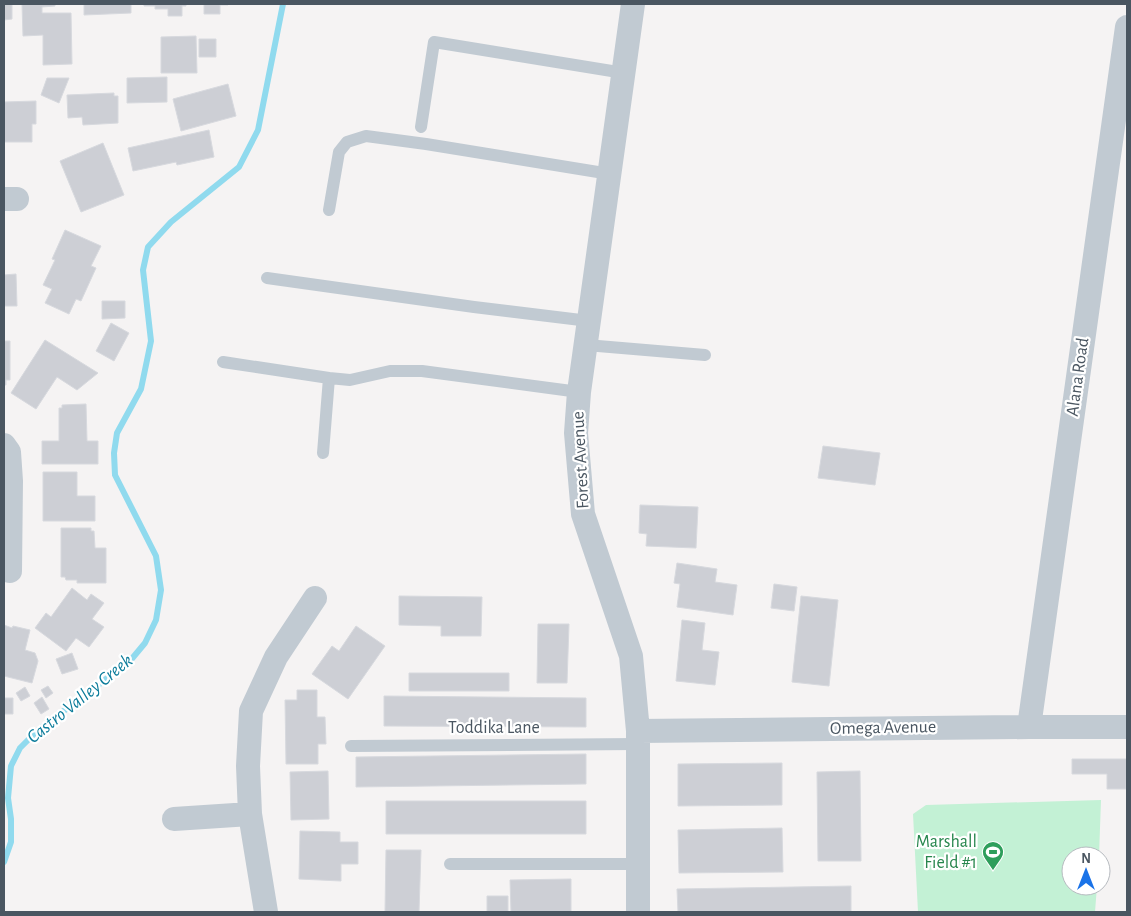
<svg xmlns="http://www.w3.org/2000/svg" width="1131" height="916" viewBox="0 0 1131 916" font-family="'Alegreya Sans',sans-serif">
<style>
.green{fill:#c3f1d5}
.lines{fill:none;stroke-linecap:round;stroke-linejoin:round}
.stream{stroke:#90daee;stroke-width:6}
.building{fill:#cdcfd5;stroke:#d7d9de}
.lane{stroke:#c1cad2;stroke-width:12}
.street{stroke:#c1cad2;stroke-width:24}
.labels{text-anchor:middle;dominant-baseline:central;stroke-width:4.5;stroke-linejoin:round;paint-order:stroke}
.street-label{font-size:18px;fill:#4a5661;stroke:#fff}
.leisure-label{font-size:18px;fill:#27864d;stroke:#fff;text-anchor:end}
.water-label{font-size:19px;font-style:italic;fill:#0c7c9b;stroke:#fff}
</style>
<rect width="100%" height="100%" fill="#f5f3f3"/>
<path class="green" d="M1101,800L1099,856H1071V886H1097L1095,912H918L913,814L926,805Z"/>
<g class="lines">
<path class="stream" d="M4,862L11,842V819L8,798L11,766L20,748L37,731L130,661L145,643L156,620L161,590L156,556L115,475L114,453L117,433L141,389L151,341L143,270L148,247L171,222L239,167L258,130L283,4"/>
</g>
<path class="building" d="M4,4H12V19L4,20Z
M22,4H55V6L42,7V13H71L72,64L43,65V35L23,36Z
M84,4H131V13L84,15Z
M144,4H186V6H182V16H168V9H155V6H144Z
M204,4H227L228,5H220V14H204Z
M196,36L197,73H161V37Z
M199,39H216V57H199Z
M167,77V102L127,103V78Z
M47,78H69L59,103L41,95Z
M228,84L236,116L181,131L173,99Z
M114,93V96H118V123L83,125L82,117L68,118L67,95Z
M36,101V124H32V142H4V102Z
M209,130L214,157L177,165L176,162L133,171L128,148Z
M103,143L124,195L81,212L60,161Z
M65,230L101,246L91,266L96,268L81,301L76,299L69,314L45,303L52,289L43,285L55,260L52,259Z
M16,274L17,306H4V275Z
M102,301H125V318L102,319Z
M111,323L129,333L114,361L96,351Z
M45,340L98,373L77,390L57,377L36,409L11,393Z
M4,341H10V380H6V385H4Z
M86,404L87,441H98V464H42V441H59V408H62V405Z
M823,446L880,453L875,485L818,478Z
M43,472H77V496H95V521H43Z
M640,505L698,507L696,548L646,546L647,534L639,533Z
M61,528H91V531H94L95,548H106V583H77V580H66L65,577H61Z
M677,563L717,569L715,582L737,585L733,615L677,607L680,584L674,583Z
M774,584L797,587L794,611L771,608Z
M72,588L87,600L91,594L104,603L92,619L104,627L89,647L76,638L66,651L35,628L46,613L51,617Z
M399,596L482,597L481,636H441V626L399,625Z
M801,596L838,600L829,686L792,682Z
M682,620L705,623L702,650L719,652L715,685L676,681Z
M538,624H569L567,683H537Z
M4,625L12,628L13,626L30,630L25,650L35,653L38,661L32,683L4,676Z
M356,626L385,646L348,699L312,674L332,646L339,651Z
M72,653L78,669L62,674L56,659Z
M409,673H509V691H409Z
M48,686L53,693L46,698L41,690Z
M25,687L30,696L21,701L16,693Z
M297,690H317V717H325L326,744H318V764H286L285,700H297Z
M384,696L586,698V727L384,726Z
M42,697L49,709L41,714L34,703Z
M4,698H13V714H4Z
M586,754V784L356,787V757Z
M1072,759H1127L1126,789H1107V774H1072Z
M782,763V805L678,806V764Z
M328,771L329,819L291,820L290,772Z
M860,771L861,861H818L817,772Z
M386,801H586V834H386Z
M782,828L783,872L679,873L678,830Z
M300,831L340,832V842H358V864H341V881L299,879Z
M386,850H421L419,912H385Z
M571,879V912H511L510,880Z
M851,886V912H678L677,889Z
M487,896H508V912H487Z"/>
<g class="lines">
<path class="lane" d="M421,127L434,42L624,73
M329,210L339,152L347,142L366,136L426,144L610,174
M267,278L474,307L589,321
M586,345L705,355
M223,362L329,378
M323,453L329,378L350,380L390,371H422L579,392
M351,746L638,744
M450,864H638"/>
<path class="street" d="M633,4L579,392L576,433L583,514L631,656L638,731V912
M4,199H17
M4,445L9,452L11,481L10,571
M1029,727L1127,27
M638,731L1029,727H1127
M174,819L250,814
M266,912L250,814L248,766L251,711L276,657L315,598"/>
</g>
<defs>
<g id="stadium-pin" transform="scale(1.125)"><path d="M0 17L-7.5 6A9.5 9.5 0 1 1 7.5 6Z" fill="#2e9e5b" stroke="#fff"/><path d="M0-5a6.5 5 0 1 0 0 10a6.5 5 0 1 0 0-10ZM-3.5-1.8h7v3.6h-7Z" fill="#fff"/></g>
</defs>
<g fill-rule="evenodd">
<use href="#stadium-pin" x="993" y="852"/>
</g>
<g class="labels">
<g class="street-label">
<text transform="translate(1078 377) rotate(-82)">Alana Road</text>
<text transform="translate(581 460) rotate(-93)">Forest Avenue</text>
<text x="494" y="728">Toddika Lane</text>
<text transform="translate(883 728) rotate(-1)">Omega Avenue</text>
</g>
<g class="leisure-label">
<text x="977" y="842">Marshall<tspan x="977" dy="21">Field #1</tspan></text>
</g>
<g class="water-label">
<text transform="translate(80 699) rotate(-39)">Castro Valley Creek</text>
</g>
</g>
<rect width="1131" height="916" fill="none" stroke="#4a5661" stroke-width="10"/>
<g transform="translate(1086 871)"><circle r="24" fill="#ffffff" stroke="#b7bbc0"/>
<path d="M0-4L9 19L0 12L-9 19Z" fill="#1a73e8"/>
<text y="-8" font-size="14" font-weight="bold" text-anchor="middle" fill="#4a5661">N</text>
</g>
</svg>
